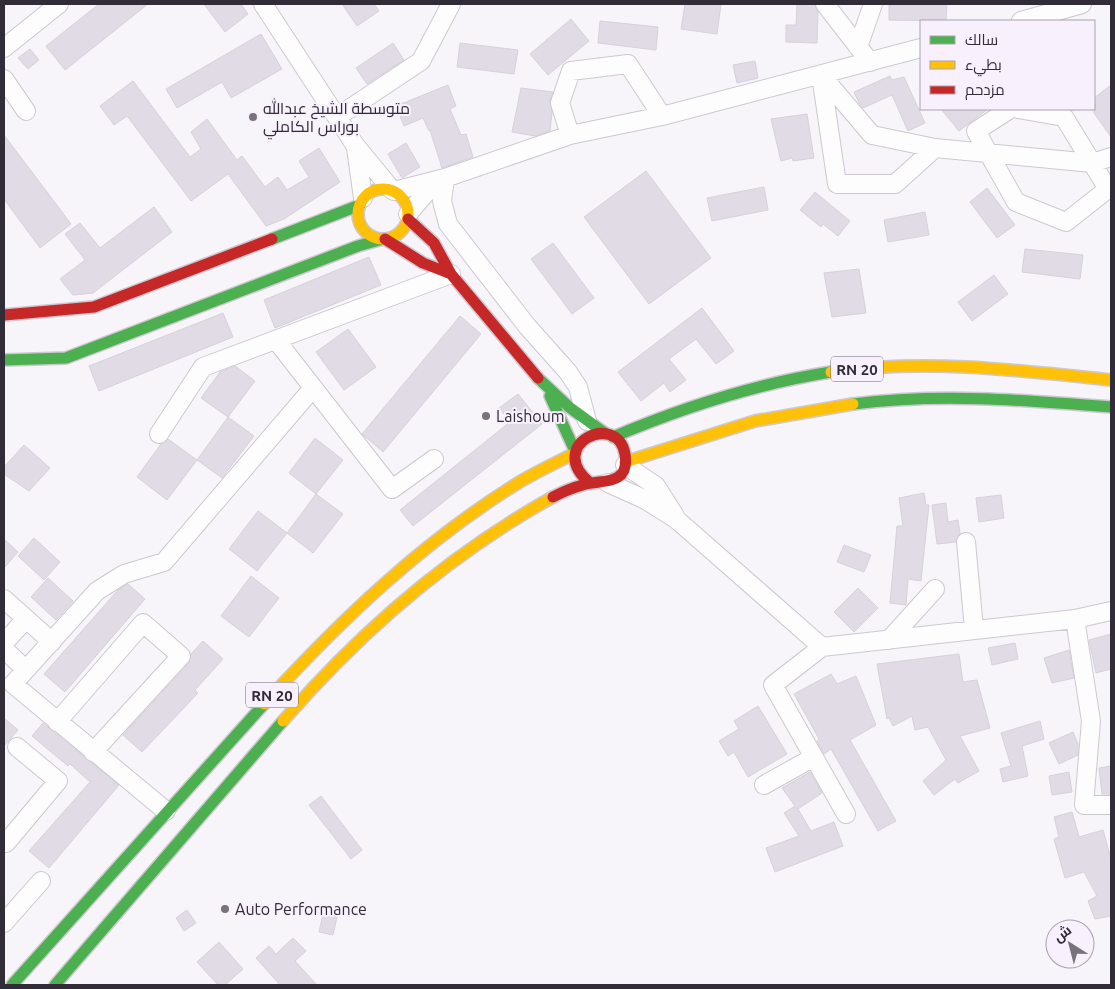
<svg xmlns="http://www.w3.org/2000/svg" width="1115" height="989" viewBox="0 0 1115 989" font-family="Ubuntu,Cairo,sans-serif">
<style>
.building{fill:#e0dbe4;stroke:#d6d1da}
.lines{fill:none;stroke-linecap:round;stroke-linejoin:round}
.street-casing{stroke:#cdc8d0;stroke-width:20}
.fast-casing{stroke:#cdc8d0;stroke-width:14}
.slow-casing{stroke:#cdc8d0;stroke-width:14}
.jam-casing{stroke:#cdc8d0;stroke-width:14}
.street{stroke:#fefdfe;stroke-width:18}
.fast{stroke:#4caf50;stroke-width:11}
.slow{stroke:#ffc107;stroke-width:11}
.jam{stroke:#c62828;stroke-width:11}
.poi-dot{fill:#77727c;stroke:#f8f1fd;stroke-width:2}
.labels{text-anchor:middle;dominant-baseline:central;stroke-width:4;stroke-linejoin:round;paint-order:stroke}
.shield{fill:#f8f1fd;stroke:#6d6773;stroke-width:1}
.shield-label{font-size:15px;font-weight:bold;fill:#322c38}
.poi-label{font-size:16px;fill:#322c38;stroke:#f8f1fd;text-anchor:start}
</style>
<rect width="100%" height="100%" fill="#f7f4fa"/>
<path class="building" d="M99,4H148L65,70L46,46Z
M204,4H241L248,14L225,32Z
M342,4H374L379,11L357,26Z
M685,4H721L717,34L681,29Z
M797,4H815L818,12L817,43L786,42V25H796Z
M889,4H947L946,21L889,20Z
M571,19L589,41L548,75L530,54Z
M600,21L658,27L656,50L598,43Z
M261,34L282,69L231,98L222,82L177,108L166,89Z
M393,43L404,60L367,84L356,68Z
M460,43L518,50L514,74L457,67Z
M30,49L39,60L28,69L18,58Z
M755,61L758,78L737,83L733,65Z
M890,76L892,80L904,77L925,123L908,131L892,95L863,108L859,103L854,92Z
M133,81L190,157L201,149L191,132L207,119L237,160L242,156L265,187L278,177L287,190L309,177L299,161L319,148L340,182L284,219L266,226L228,174L191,201L127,116L114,125L100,106Z
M448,85L456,106L450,109L461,135L466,134L473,157L442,168L430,130L429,131L423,118L404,126L396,106Z
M1111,85V137L1094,113V98Z
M521,88L553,92L550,100L552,113L550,131L535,136L512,132Z
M941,109H988L959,131Z
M807,114L814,158L793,161L792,158L781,161L771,119Z
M4,135L71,224L40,248L4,199Z
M406,143L420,167L402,178L388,154Z
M646,171L711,258L649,304L584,217Z
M764,187L768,210L712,221L707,198Z
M987,188L1015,225L997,238L970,202Z
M815,192L850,221L838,236L823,224L821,227L800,210Z
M154,207L172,232L93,293L73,295L60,279L85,260L65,234L80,223L100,248Z
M925,212L929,235L888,242L884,220Z
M553,243L594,298L572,314L531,259Z
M1025,249L1083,255L1080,279L1022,272Z
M369,257L381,285L275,328L264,300Z
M859,269L866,313L832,317L824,273Z
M994,275L1008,294L972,321L958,302Z
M702,308L734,351L716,364L696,339L669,359L686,380L670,392L664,383L641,401L618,372Z
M223,313L233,337L99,391L89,366Z
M460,316L481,334L383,452L362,434Z
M348,329L376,367L344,390L316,352Z
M235,366L255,381L228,417L201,398L220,372Z
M518,394L542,424L413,526L400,510L505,426L510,421L499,408Z
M228,417L254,436L222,478L197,460Z
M315,438L343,460L316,494L289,473Z
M168,439L197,460L167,500L137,477L161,444Z
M24,445L50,468L29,491L4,474V467Z
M924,493L926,505H929L921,581L908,579L906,605L890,603L897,526H903L899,498Z
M316,494L343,514L313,553L287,533Z
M1001,495L1004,518L979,522L976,498Z
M946,503L948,522L958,520L960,533L956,542L937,544L932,505Z
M258,511L287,533L257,571L229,549Z
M34,538L60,562L44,580L18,556Z
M4,539L18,552L4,568Z
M844,545L871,555L864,572L837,562Z
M251,576L279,598L249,637L221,616Z
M48,578L73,601L56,620L31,597Z
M128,584L145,599L65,692L44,674L118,590Z
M858,588L878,608L854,632L834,612Z
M1111,634V669L1096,673L1089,640Z
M203,641L223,659L195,690L198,693L142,752L123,735L189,663L191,654Z
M1015,643L1018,659L992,665L988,648Z
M1069,650L1074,678L1052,683L1044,658Z
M959,654L963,682L977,680L990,728L960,736L979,771L958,783L955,779L934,795L923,781L946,760L928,727L915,730L912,716L893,726L889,718L887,719L877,664Z
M831,674L837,684L856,676L876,725L850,740L896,821L878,831L831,749L824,754L817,741L819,739L794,694Z
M758,706L787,754L748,777L734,752L728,756L719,741L739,729L734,721Z
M4,718L18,730L4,746Z
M1040,721L1044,739L1022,746L1028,776L1003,782L1000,769L1011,766L1001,733Z
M43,723L119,785L49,868L29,851L90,782L70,764L68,766L32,736Z
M1073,732L1078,744V755L1059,764L1049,743Z
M1111,766V794H1102L1099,768Z
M810,772L822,793L798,809L811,831L834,822L843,846L775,872L766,848L799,836L784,813L795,806L782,788Z
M1069,772L1072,792L1052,795L1049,776Z
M321,796L362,850L351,859L309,805Z
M1072,812L1079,837L1103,830L1111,859V916L1095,919L1088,901L1097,896L1084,872L1065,878L1054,839L1059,837L1054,817Z
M187,910L196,923L184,931L176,918Z
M323,914L337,917L333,935L319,932Z
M293,938L306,951L295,961L317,985H280L256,958L269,946L276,954Z
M219,942L243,969L225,985H218L197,962Z"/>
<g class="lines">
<g class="street-casing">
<path id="street" d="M263,4L355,145L392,190
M825,4L870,62
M1021,21L1082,4
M858,47L873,4
M4,48L59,4
M4,79L26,111
M1010,109L976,131L1016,202L1066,222L1108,189L1064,117L1018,109
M337,117L421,61L451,4
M570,135L560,103L571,71L628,64L662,116
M356,148L363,198
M935,148L895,184H837L821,75L872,135L935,148L1092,163L1111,157
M445,178L442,201L448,224L527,326L568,372L578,387L587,421
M394,191L445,178L570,135L662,116L921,48
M408,214L425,194L443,180
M276,340L392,489L434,459
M159,434L203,367L451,274
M625,465L656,486L675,516
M608,483L644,499L676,519L822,647L1075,619L1111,611
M966,542L974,629
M4,599L52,642
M1075,619L1091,721L1084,805H1111
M889,640L935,589
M4,643L26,619
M822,647L773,685L846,814
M4,649L25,669
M57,722L143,623L181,656L93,752
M764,785L814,757
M166,811L13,684L97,591L124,574L164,562L313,388
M4,841L6,843L58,781L17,747
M4,923L41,881"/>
</g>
<g class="fast-casing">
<path id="fast" d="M272,239L360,205
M4,360L66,358L358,246L383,239
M538,378L569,407L606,434
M550,396L575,451
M853,404C939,393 1024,400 1111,407
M613,437C684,407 755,384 831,372
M12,985L264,704
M55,985L283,721"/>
</g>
<g class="slow-casing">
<path id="slow" d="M358 214a25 25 0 1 1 50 0a25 25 0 1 1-50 0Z
M831,372C925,359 1018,370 1111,380
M625,462L755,421L853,404
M264,704C340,621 421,543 518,483C536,472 556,463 575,453
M283,721C361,631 448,555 553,497"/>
</g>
<g class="jam-casing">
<path id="jam" d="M408,219L434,243L451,274L538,378
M385,239L423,263L451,274
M4,315L94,307L272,239
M553,497C564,491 575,487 586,484C604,480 630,485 625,454C617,410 544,445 590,483"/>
</g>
<use href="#street" class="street"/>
<use href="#fast" class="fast"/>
<use href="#slow" class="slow"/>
<use href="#jam" class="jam"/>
</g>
<g class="poi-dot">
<circle cx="253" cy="117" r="5"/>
<circle cx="486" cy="416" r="5"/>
<circle cx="225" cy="909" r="5"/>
</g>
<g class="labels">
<g class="shield">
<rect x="831" y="356.5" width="52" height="25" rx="4"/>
<rect x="246" y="682.5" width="52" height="25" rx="4"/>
</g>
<g class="shield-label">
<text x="857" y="369">RN 20</text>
<text x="272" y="695">RN 20</text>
</g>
<g class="poi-label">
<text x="263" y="108">متوسطة الشيخ عبدالله<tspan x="263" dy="18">بوراس الكاملي</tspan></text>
<text x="496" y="416">Laishoum</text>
<text x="235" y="909">Auto Performance</text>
</g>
</g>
<rect width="1115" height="989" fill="none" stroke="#322c38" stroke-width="10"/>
<rect x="920" y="20" width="175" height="90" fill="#f8f1fd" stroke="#a9a2ae"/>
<rect x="930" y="36" width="25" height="8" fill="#4caf50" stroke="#a9a2ae"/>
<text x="965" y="45" font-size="15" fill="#322c38">سالك</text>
<rect x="930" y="61" width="25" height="8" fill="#ffc107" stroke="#a9a2ae"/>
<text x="965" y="70" font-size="15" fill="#322c38">بطيء</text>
<rect x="930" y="86" width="25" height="8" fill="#c62828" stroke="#a9a2ae"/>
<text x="965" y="95" font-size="15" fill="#322c38">مزدحم</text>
<g transform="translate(1070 944) rotate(324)"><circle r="24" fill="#f8f1fd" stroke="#a9a2ae"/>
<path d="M0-4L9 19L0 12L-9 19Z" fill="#77727c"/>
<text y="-8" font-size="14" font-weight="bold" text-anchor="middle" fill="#322c38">ش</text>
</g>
</svg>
